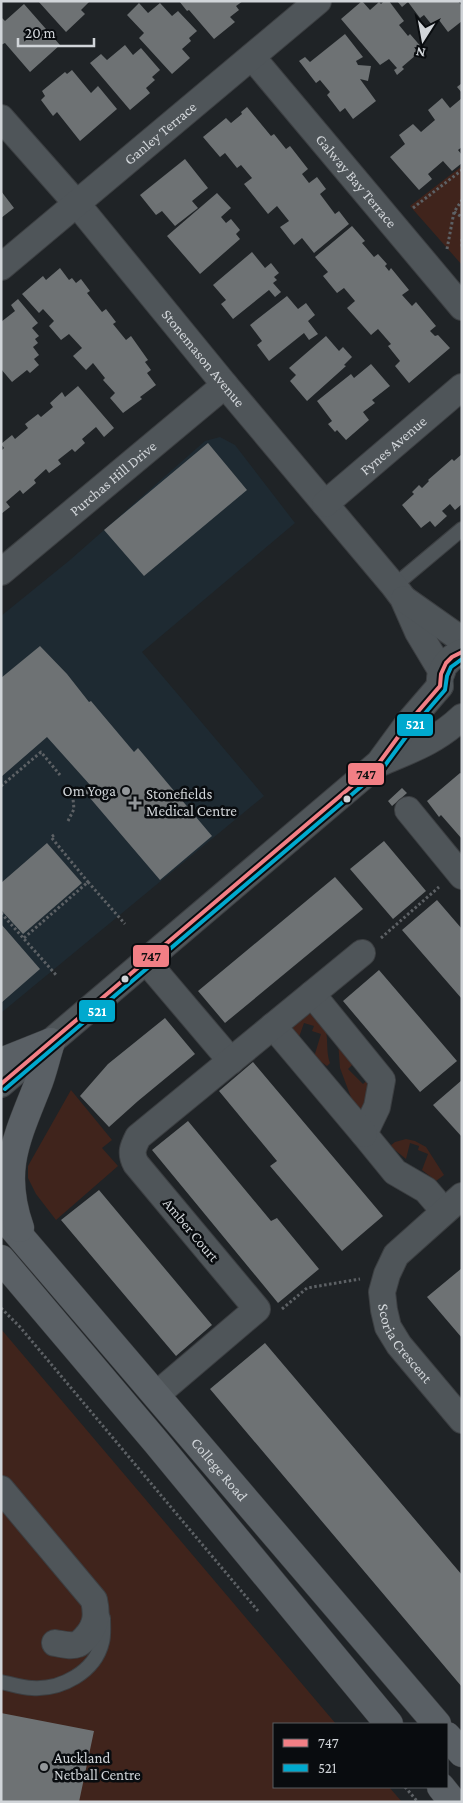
<svg xmlns="http://www.w3.org/2000/svg" width="463" height="1803" viewBox="0 0 463 1803" font-family="'Crimson Pro',serif">
<style>
.built{fill:#1e2a32}
.green{fill:#40241c}
.building{fill:#6e7274}
.lines{fill:none;stroke-linecap:round;stroke-linejoin:round}
.service-casing{stroke:#3c3f42;stroke-width:16}
.minor-casing{stroke:#3c3f42;stroke-width:28}
.secondary-casing{stroke:#3c3f42;stroke-width:29}
.path{stroke:#5d6165;stroke-width:3;stroke-dasharray:2.5 2.5;stroke-linecap:butt}
.service{stroke:#4f5559;stroke-width:14}
.minor{stroke:#4f5559;stroke-width:26}
.secondary{stroke:#5a6065;stroke-width:28}
.bus-1-casing{stroke:#090c0f;stroke-width:8}
.bus-2-casing{stroke:#090c0f;stroke-width:8}
.bus-1{stroke:#f27f85;stroke-width:4}
.bus-2{stroke:#00a9ce;stroke-width:4}
.poi-dot{fill:#93979a;stroke:#090c0f;stroke-width:2}
.bus-dot{fill:#d1d5d9;stroke:#090c0f;stroke-width:2}
.labels{text-anchor:middle;dominant-baseline:central;stroke-width:5;stroke-linejoin:round;paint-order:stroke}
.street-label{font-size:15px;fill:#d1d5d9;stroke:#090c0f}
.poi-label{font-size:15px;fill:#d1d5d9;stroke:#090c0f;text-anchor:start}
.line-badge{stroke:#090c0f;stroke-width:2}
.badge-label{font-size:14px;text-anchor:middle;font-weight:bold;fill:#fff}
.pale-badge-label{font-size:14px;text-anchor:middle;font-weight:bold;fill:#111}
</style>
<rect width="100%" height="100%" fill="#1f2326"/>
<path class="built" d="M220,437L235,445L295,523L142,652L264,796L1,1013V616L70,560L205,441Z"/>
<path class="green" d="M462,166V265L410,206Z
M308,1011C335,1022 323,1043 330,1063L327,1066L314,1057L321,1034L312,1031L314,1026L304,1023L298,1040L291,1030L294,1015Z
M338,1041L356,1061L348,1069L363,1084L370,1078L363,1112L359,1110L352,1100L340,1068Z
M71,1090L112,1140L102,1148L118,1166L56,1220L36,1194L28,1178V1166Z
M406,1139L415,1141L426,1147L444,1175L436,1181L422,1170L428,1154L418,1150L419,1146L410,1143L406,1159L390,1146L395,1142Z
M1,1329L336,1724H274V1787H389L402,1802H1Z"/>
<path class="building" d="M38,1H90L81,10L85,14L66,32Z
M179,1H243L236,6L239,10L230,17L235,22L214,39L189,10L187,11Z
M362,1L370,10L379,2L381,4L384,1H389L404,21L399,25L408,36L410,34L423,49L402,67L404,69L397,75L394,70L397,68L389,59L380,65L341,19Z
M397,1H458L462,6V21L448,32L439,20L432,25L424,15L420,18L408,2L402,7Z
M139,3L148,13L160,3L172,16L178,11L197,31L189,38L191,41L182,49L190,58L172,74L139,38L144,33L127,15Z
M24,4L60,45L30,72L5,43L1,45V17L5,21Z
M345,34L363,57L356,61L358,65L371,66L368,81L360,79L376,101L353,119L345,108L340,112L327,95L330,92L320,80L316,83L299,61L305,57L310,62Z
M125,45L133,55L141,48L160,70L152,77L155,80L146,88L150,93L130,110L90,63L101,54L107,60Z
M72,70L91,93L98,86L117,109L80,141L57,112L53,116L41,100L45,96L42,91L65,72L67,74Z
M462,83V93L457,87Z
M442,98L450,108L462,98V147L458,150L462,155V163L452,171L443,161L428,174L432,179L419,190L390,157L405,144L399,135L413,124L421,132L435,120L428,110Z
M247,107L271,136L274,134L286,149L290,146L308,169L302,174L309,183L317,177L326,189L320,194L335,214L339,211L349,224L314,253L302,238L294,245L280,227L289,221L277,206L268,214L244,184L252,178L241,165L237,168L225,153L220,157L203,137L226,118L231,123L242,114L241,112Z
M185,159L208,188L192,201L198,208L175,226L162,211L156,215L140,195Z
M1,191L14,208L1,218Z
M217,193L231,208L221,217L226,223L231,219L240,230L236,234L240,239L200,274L167,236Z
M352,226L365,241L362,243L374,257L378,254L387,264L385,266L389,271L391,268L409,290L402,295L412,306L416,302L436,326L430,331L435,336L438,335L450,348L409,383L395,366L400,361L388,346L391,344L378,329L371,335L347,308L355,301L344,288L337,293L323,276L328,272L315,257Z
M252,252L265,268L271,263L279,273L274,277L277,280L273,283L281,292L275,297L269,290L233,319L221,304L226,300L213,285Z
M60,268L69,280L72,278L76,283L81,279L90,291L87,293L102,312L106,309L116,322L113,324L126,340L131,336L148,360L145,362L151,370L147,373L156,385L140,397L142,399L123,413L110,398L115,393L103,380L105,378L93,363L86,370L73,356L82,348L69,334L61,340L49,326L54,321L43,309L39,313L22,294L43,276L46,280Z
M287,296L298,309L306,303L315,315L308,321L318,334L309,340L304,333L269,361L257,345L262,341L250,325Z
M18,299L38,323L32,328L39,336L35,339L38,343L33,347L39,355L34,359L39,365L30,373L27,370L12,382L1,369V322L15,311L11,305Z
M326,336L339,351L343,347L352,357L344,365L346,366L307,401L290,381L296,375L289,368Z
M371,364L390,386L372,400L375,403L363,412L369,420L346,440L337,430L335,432L328,424L332,421L317,401L351,374L354,378Z
M78,386L114,428L104,437L96,427L82,439L85,443L75,452L72,449L58,460L61,464L49,473L46,469L34,480L36,483L23,494L20,490L6,502L10,507L1,514V451L4,448L1,444L12,435L15,439L28,428L25,424L38,414L41,417L53,407L50,403L62,392L65,397Z
M208,443L247,490L144,576L104,530Z
M462,454V504L455,510L450,504L442,511L447,516L435,527L430,521L421,528L402,505L414,494L412,492L419,485L422,488L429,481L428,480L452,459L454,461Z
M40,646L67,674L89,702L91,701L134,752L138,748L212,836L160,880L84,791L91,786L47,737L1,777V678Z
M460,773L462,774V839L441,815L439,817L427,801Z
M402,788L407,793L392,806L388,801Z
M384,841L426,891L393,919L350,869Z
M47,843L82,883L23,934L1,910V883Z
M335,877L363,909L225,1023L198,991Z
M437,900L462,929V999L402,930Z
M1,924L40,969L1,1003Z
M379,970L457,1061L420,1092L343,1001Z
M165,1018L195,1054L138,1101L109,1127L80,1096L108,1064Z
M253,1062L383,1216L342,1251L270,1166L277,1161L219,1091Z
M462,1080V1137L433,1105Z
M188,1121L271,1221L277,1218L319,1269L278,1303L152,1150Z
M99,1190L212,1325L176,1356L61,1220Z
M462,1268V1338L427,1297Z
M265,1343L462,1575V1687L210,1389Z
M1,1713L94,1731L79,1802H1Z"/>
<g class="lines">
<g class="service-casing">
<path id="service" d="M394,586L462,529
M1,1682C11,1684 22,1688 32,1688C61,1690 95,1672 102,1642C104,1635 103,1626 103,1618"/>
</g>
<g class="minor-casing">
<g id="minor">
<path id="s1" d="M252,57L462,307"/>
<path id="s2" d="M1,118L77,204L225,385L394,586L403,598L418,632L442,672"/>
<path id="s3" d="M1,267L318,1"/>
<path id="s4" d="M325,504L462,387"/>
<path id="s5" d="M1,572L225,385"/>
<path d="M404,599L462,640"/>
<path d="M440,686C438,670 448,658 462,652"/>
<path d="M380,763C411,750 437,741 462,717"/>
<path d="M408,810L462,876"/>
<path d="M147,962L231,1061"/>
<path d="M312,994L382,1080L377,1107L364,1134L395,1172L426,1190L444,1211"/>
<path d="M273,1026L364,1134"/>
<path d="M1,1084L379,763L409,722L440,686"/>
<path id="s6" d="M462,1196L396,1255L387,1274L382,1292L384,1310L388,1327L399,1345L462,1420"/>
<path d="M156,1395L257,1309L136,1164C130,1153 133,1147 138,1137L362,953"/>
<path d="M1,1489L94,1600C97,1614 97,1624 87,1636C85,1638 81,1643 78,1644C71,1647 62,1644 55,1643"/>
</g>
</g>
<g class="secondary-casing">
<g id="secondary">
<path d="M1,1062L51,1042"/>
<path id="s7" d="M1,1214L437,1724"/>
<path d="M20,1228C0,1171 16,1140 37,1087C43,1073 46,1057 51,1042"/>
<path d="M1,1259L156,1442L389,1724"/>
<path d="M447,1736L462,1753"/>
<path d="M441,1787L453,1802"/>
</g>
</g>
<path class="path" d="M413,208L462,170
M454,212L462,217
M462,239V247
M447,249L454,212L462,200
M1,786L41,752L60,775
M68,821L74,809L72,789
M54,835L51,837L88,882
M1,913L57,976
M24,938L88,882L125,924
M381,938L439,887
M1,1308L20,1327L258,1611
M282,1309L307,1288L360,1279
M405,1787L417,1801"/>
<use href="#service" class="service"/>
<use href="#minor" class="minor"/>
<use href="#secondary" class="secondary"/>
<g class="bus-1-casing">
<path id="bus-1" d="M1,1084L379,763L409,722L440,686L441,674L446,663L452,657L462,652"/>
</g>
<g class="bus-2-casing">
<path id="bus-2" d="M5,1089L383,768L414,726L445,690L447,676L451,667L462,659"/>
</g>
<use href="#bus-1" class="bus-1"/>
<use href="#bus-2" class="bus-2"/>
</g>
<g class="poi-dot">
<circle cx="126" cy="791" r="5"/>
<path d="M132.5 795.5h5v5h5v5h-5v5h-5v-5h-5v-5h5z"/>
<circle cx="44" cy="1767" r="5"/>
</g>
<g class="bus-dot">
<circle cx="347" cy="799" r="4.5"/>
<circle cx="125" cy="979" r="4.5"/>
</g>
<g class="labels">
<g class="street-label">
<text stroke="none"><textPath href="#s3" startOffset="208">Ganley Terrace</textPath></text>
<text stroke="none"><textPath href="#s1" startOffset="162">Galway Bay Terrace</textPath></text>
<text stroke="none"><textPath href="#s2" startOffset="314">Stonemason Avenue</textPath></text>
<text stroke="none"><textPath href="#s4" startOffset="90">Fynes Avenue</textPath></text>
<text stroke="none"><textPath href="#s5" startOffset="146">Purchas Hill Drive</textPath></text>
<text transform="translate(191 1230) rotate(50)">Amber Court</text>
<text stroke="none"><textPath href="#s6" startOffset="186">Scoria Crescent</textPath></text>
<text stroke="none"><textPath href="#s7" startOffset="336">College Road</textPath></text>
</g>
<g class="poi-label">
<text x="116" y="791" text-anchor="end">Om Yoga</text>
<text x="146" y="794">Stonefields<tspan x="146" dy="17">Medical Centre</tspan></text>
<text x="54" y="1758">Auckland<tspan x="54" dy="17">Netball Centre</tspan></text>
</g>
</g>
<g class="line-badge">
<rect x="396" y="713" width="38" height="24" rx="5" fill="#00a9ce"/>
<rect x="347" y="762" width="38" height="24" rx="5" fill="#f27f85"/>
<rect x="132" y="944" width="38" height="24" rx="5" fill="#f27f85"/>
<rect x="78" y="999" width="38" height="24" rx="5" fill="#00a9ce"/>
</g>
<g class="badge-label">
<text x="415" y="729">521</text>
<text x="97" y="1016">521</text>
</g>
<g class="pale-badge-label">
<text x="366" y="779">747</text>
<text x="151" y="961">747</text>
</g>
<rect width="463" height="1803" fill="none" stroke="#d1d5d9" stroke-width="5"/>
<rect x="273" y="1723" width="175" height="65" fill="#090c0f" stroke="#595c60"/>
<rect x="283" y="1739" width="25" height="8" fill="#f27f85" stroke="#595c60"/>
<text x="318" y="1748" font-size="15" fill="#d1d5d9">747</text>
<rect x="283" y="1764" width="25" height="8" fill="#00a9ce" stroke="#595c60"/>
<text x="318" y="1773" font-size="15" fill="#d1d5d9">521</text>
<g transform="translate(423 40) rotate(191)" stroke="#090c0f" stroke-width="4" paint-order="stroke">
<path d="M0-4L9 19L0 12L-9 19Z" fill="#d1d5d9"/>
<text y="-8" font-size="14" font-weight="bold" text-anchor="middle" fill="#d1d5d9">N</text>
</g>
<path d="M18 38v8h76v-8" fill="none" stroke="#d1d5d9" stroke-width="2.5"/>
<text x="25" y="38" font-size="15" fill="#d1d5d9" stroke="#090c0f" stroke-width="4" paint-order="stroke">20 m</text>
</svg>
